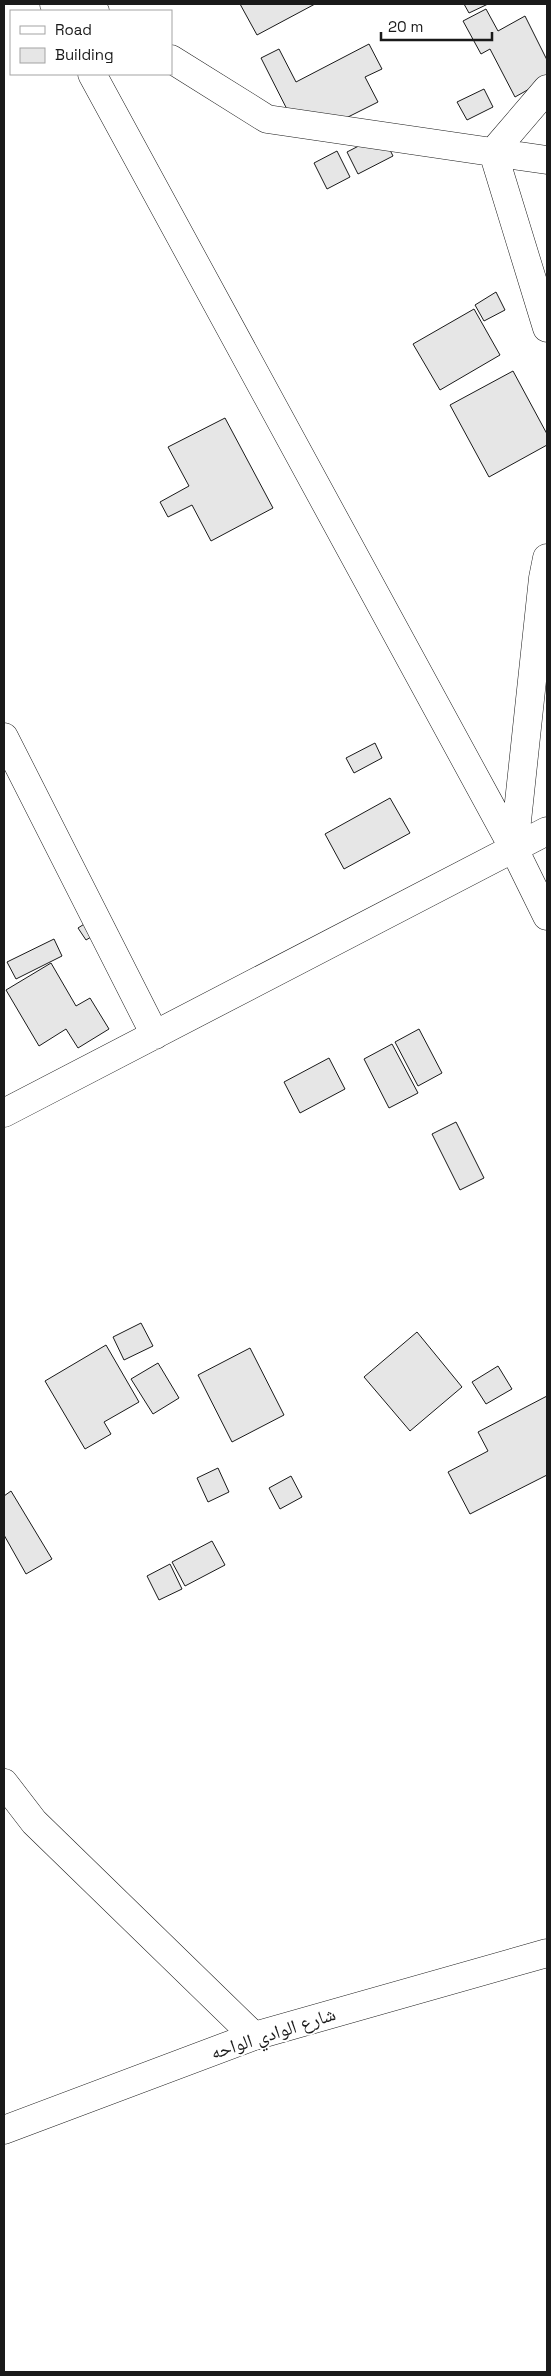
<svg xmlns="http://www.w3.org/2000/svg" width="551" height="2376" viewBox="0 0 551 2376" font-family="'Space Grotesk','Noto Naskh Arabic',sans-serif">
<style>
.building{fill:#e6e6e6;stroke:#1a1a1a}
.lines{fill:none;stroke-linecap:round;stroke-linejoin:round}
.minor-casing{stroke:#1a1a1a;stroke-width:29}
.secondary-casing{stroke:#1a1a1a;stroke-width:29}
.minor{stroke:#fff;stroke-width:28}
.secondary{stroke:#fff;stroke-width:28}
.labels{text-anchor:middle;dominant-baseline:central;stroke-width:4;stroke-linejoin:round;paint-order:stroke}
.street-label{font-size:19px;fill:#1a1a1a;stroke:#fff}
</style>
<rect width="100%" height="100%" fill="#fff"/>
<path class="building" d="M240,4H315L257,35Z
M464,4H488L469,13Z
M486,9L498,31L525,16L547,60V79L515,97L490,49L481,54L463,21Z
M369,44L382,69L365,77L378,102L328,127L298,131L261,58L279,49L296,82Z
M484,89L493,107L467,120L457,102Z
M382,134L393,156L358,174L347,152Z
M337,151L350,177L327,189L314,163Z
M496,292L505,310L484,321L475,305Z
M474,309L500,355L440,390L413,344Z
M513,371L547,434V445L489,477L450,405Z
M225,418L273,508L211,541L192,505L168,517L160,502L189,486L168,447Z
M375,743L382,758L354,773L346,758Z
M390,798L410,833L344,869L325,834Z
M100,914L108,927L86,940L78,928Z
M54,939L62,956L16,979L7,962Z
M51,963L76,1006L90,998L109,1029L78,1048L66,1029L39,1046L6,990Z
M419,1029L442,1073L418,1086L395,1042Z
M392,1044L418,1093L389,1108L364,1059Z
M329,1058L345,1089L300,1113L284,1082Z
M456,1122L484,1178L460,1190L432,1134Z
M141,1323L153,1346L124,1360L113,1337Z
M417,1332L462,1387L410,1431L364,1377Z
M106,1345L139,1402L104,1422L111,1434L85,1449L45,1381Z
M250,1348L284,1415L232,1442L198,1375Z
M158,1363L179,1398L153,1414L131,1379Z
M498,1366L512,1389L486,1404L472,1382Z
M547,1396V1475L470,1514L448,1472L488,1451L478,1432Z
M218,1468L229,1492L208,1502L197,1478Z
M291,1476L302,1497L280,1509L269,1488Z
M11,1491L52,1559L26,1574L4,1535V1496Z
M212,1541L225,1565L185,1586L172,1562Z
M170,1564L182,1589L159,1600L147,1576Z"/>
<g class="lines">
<g class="minor-casing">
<path id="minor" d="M54,4L58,11
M83,4L95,11
M171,59L267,119L547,160
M92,74L514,849L547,916
M547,89L493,152L547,328
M4,737L155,1035
M514,849L543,578L547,558
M4,1113L547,831
M4,1783L34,1822L254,2036"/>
</g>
<g class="secondary-casing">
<path id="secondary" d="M4,2130L254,2036L547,1953"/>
</g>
<use href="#minor" class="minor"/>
<use href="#secondary" class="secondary"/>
</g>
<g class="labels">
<g class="street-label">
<text transform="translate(273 2033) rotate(-18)">شارع الوادي الواحه</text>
</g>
</g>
<rect width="551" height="2376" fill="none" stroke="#1a1a1a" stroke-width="10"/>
<rect x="10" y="10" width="162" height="65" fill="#ffffff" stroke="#a3a3a3"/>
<rect x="20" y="26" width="25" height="8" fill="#ffffff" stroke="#a3a3a3"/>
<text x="55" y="35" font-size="15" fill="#1a1a1a">Road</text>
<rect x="20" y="48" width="25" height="15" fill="#e6e6e6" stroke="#a3a3a3"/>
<text x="55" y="60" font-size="15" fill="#1a1a1a">Building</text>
<path d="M381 32v8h111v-8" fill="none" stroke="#1a1a1a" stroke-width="2.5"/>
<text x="388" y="32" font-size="15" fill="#1a1a1a" stroke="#ffffff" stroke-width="4" paint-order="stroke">20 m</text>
</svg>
